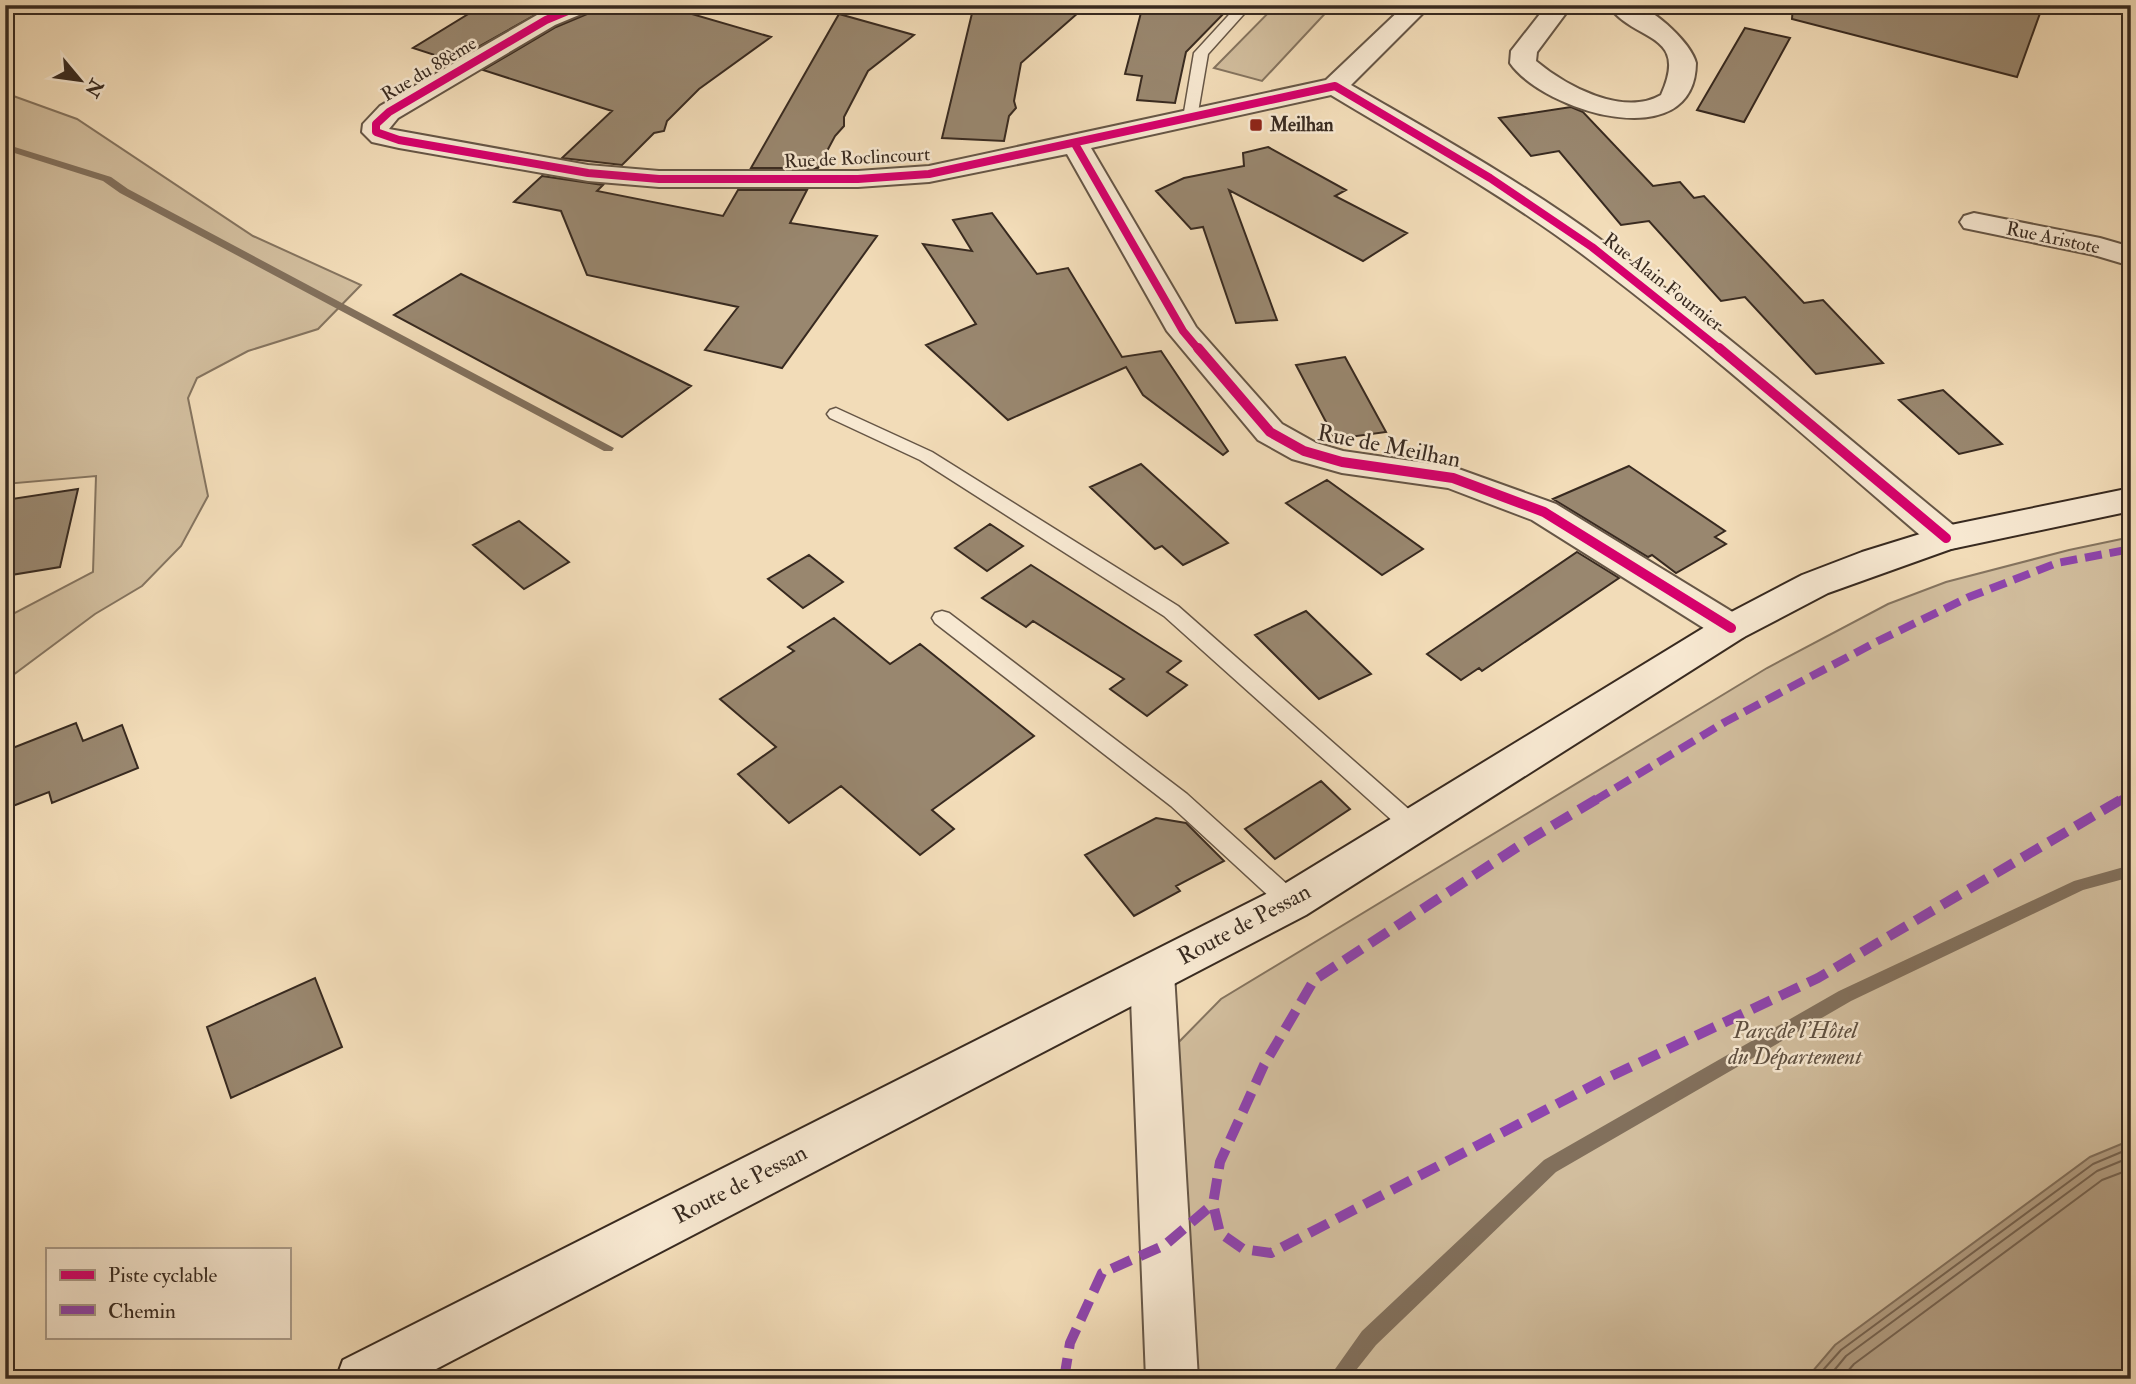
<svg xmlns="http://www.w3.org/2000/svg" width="2136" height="1384" viewBox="0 0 2136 1384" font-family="'IM FELL Double Pica',serif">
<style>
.green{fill:#d2be9e;stroke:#85745f;stroke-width:2}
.water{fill:#b39f84;stroke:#82705c;stroke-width:2}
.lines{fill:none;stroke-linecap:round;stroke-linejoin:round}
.shore{stroke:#766452;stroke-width:2}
.stream{fill:#82705c;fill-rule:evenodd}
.building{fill:#99876f;stroke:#382a20;stroke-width:2}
.service-casing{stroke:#665646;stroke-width:3}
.minor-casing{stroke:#665646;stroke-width:4}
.secondary-casing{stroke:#382a20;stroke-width:4}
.service{fill:#f7e8d1;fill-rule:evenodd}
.minor{fill:#f7e8d1;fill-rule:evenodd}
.secondary{fill:#f7e8d1;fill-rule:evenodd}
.quiet-far1{stroke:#8e44ad;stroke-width:8;stroke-dasharray:17 8;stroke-linecap:butt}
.quiet{stroke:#8e44ad;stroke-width:10;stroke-dasharray:21 10;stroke-linecap:butt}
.cycleway-far1-casing{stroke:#f7e8d1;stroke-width:11}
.cycleway-casing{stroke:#f7e8d1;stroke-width:14}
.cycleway-far1{stroke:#d6006c;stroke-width:8}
.cycleway{stroke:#d6006c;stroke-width:10}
.poi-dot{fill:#8f2418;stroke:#f7e8d1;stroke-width:2.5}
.labels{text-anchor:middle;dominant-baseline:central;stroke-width:5;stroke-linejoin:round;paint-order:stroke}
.far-street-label{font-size:19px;fill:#382a20;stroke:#f7e8d1}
.far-poi-label{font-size:19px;font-weight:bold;fill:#382a20;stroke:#f7e8d1;text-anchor:start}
.street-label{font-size:23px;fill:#382a20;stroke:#f7e8d1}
.park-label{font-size:23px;font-style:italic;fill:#5e4f40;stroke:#f7e8d1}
</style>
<rect width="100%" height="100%" fill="#f2dcb8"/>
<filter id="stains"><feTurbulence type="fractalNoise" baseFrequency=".00286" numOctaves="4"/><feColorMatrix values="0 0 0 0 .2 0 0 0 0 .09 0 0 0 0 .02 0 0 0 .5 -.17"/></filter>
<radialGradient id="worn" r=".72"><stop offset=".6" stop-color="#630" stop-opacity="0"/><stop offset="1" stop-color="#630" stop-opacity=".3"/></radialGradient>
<path class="green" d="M1276,5H1333L1262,81L1214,68Z
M5,93L77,119L253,236L361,285L318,329L248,351L197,378L188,398L208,496L181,546L142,586L95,614L5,681V618L93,572L96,476L5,484Z
M2131,537V1379H1195L1173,1048L1221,999L1767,668L1888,604L1946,582L2069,550Z"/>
<path class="water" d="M2131,1140V1379H1806L1835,1345L2090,1157Z"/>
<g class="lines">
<path class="shore" d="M1815,1379L1841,1350L2093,1164L2131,1148
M1827,1379L1846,1356L2097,1171L2131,1157
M1841,1379L1854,1364L2102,1180L2131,1169"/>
<path class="stream" d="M5,144L111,177L128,189L614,448L612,451H604L120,193L103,181L5,150Z
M2131,865V877L2083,890L1851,1001L1556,1172L1376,1345L1349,1379H1328L1362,1331L1544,1160L1839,991L2074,881Z"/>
</g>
<path class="building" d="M483,5H553L453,61L413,48Z
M596,5H661L771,37L699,89L667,121L664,131L654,133L622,165L562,158L612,111L483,70L556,27L592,12Z
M974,5H1087L1021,63L1014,101L1016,108L1009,116L1004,141L942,138Z
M1143,5H1232L1186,52L1175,103L1137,100L1142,76L1125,74Z
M1793,5H2043L2017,77L1792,19Z
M839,14L914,35L868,71L844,117V126L835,136L818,168H751Z
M1745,28L1790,38L1744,122L1697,110Z
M1571,107L1583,112L1653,186L1680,182L1694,198L1704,196L1804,303L1823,300L1883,363L1816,374L1745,297L1721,301L1649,221L1621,225L1559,151L1531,156L1499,118Z
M1268,147L1346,190L1335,196L1407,233L1363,261L1229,190L1277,320L1236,323L1203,227L1191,229L1156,191L1184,178L1244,166L1243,153Z
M542,176L603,185L597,191L723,216L738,190H807L790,223L877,236L782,368L705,350L738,307L587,275L561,211L514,202Z
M992,213L1037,274L1068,268L1122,357L1161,351L1228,451L1223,455L1143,395L1126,367L1008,420L926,345L976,324L923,244L972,251L953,220Z
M461,274L661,371L691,386L622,437L394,315Z
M1345,357L1386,432L1335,439L1296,365Z
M1943,390L1966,411L2002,444L1959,454L1899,400Z
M1141,464L1228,543L1183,565L1162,546L1155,549L1090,487Z
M1629,466L1725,531L1715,537L1726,544L1676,573L1652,555L1648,557L1553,499Z
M1327,480L1423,549L1382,575L1286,503Z
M78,489L60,567L5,576V500Z
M519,521L569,562L524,589L473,545Z
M990,524L1023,546L987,571L955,548Z
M1577,552L1619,578L1482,671L1479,668L1461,680L1427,654Z
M809,555L843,582L803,608L768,579Z
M1031,565L1181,661L1167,672L1187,685L1147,716L1110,689L1124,679L1033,621L1026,627L982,598Z
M1306,611L1371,674L1319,699L1255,635Z
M834,618L890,664L920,644L1034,736L932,810L954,829L920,855L841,786L789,823L738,774L776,747L720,699L794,651L788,647Z
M76,723L83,741L122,725L138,768L52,803L49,792L5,809V751Z
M1321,781L1350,809L1275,859L1245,829Z
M1156,818L1186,823L1224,861L1176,886L1180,891L1134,916L1085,855Z
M315,978L342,1047L231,1098L207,1027Z"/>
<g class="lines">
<g class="service-casing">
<path id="service" d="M1238,5H1252L1208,54L1197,118L1195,121H1185L1183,118L1194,53Z
M836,408L932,452L1178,606L1421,820L1424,826L1421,832L1413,835L1405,832L1164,616L920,460L830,418L827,414L830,410Z
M942,611L949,613L1187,794L1299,895L1303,902L1299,909L1291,912L1283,909L1171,806L935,623L932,618L935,613Z"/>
</g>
<g class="minor-casing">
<path id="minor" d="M560,5H594L591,10L555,25L398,118L389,129L588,165L659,171H858L929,166L1326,80L1405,5H1431L1351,85C1437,135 1524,183 1604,242C1726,332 1841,433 1958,529L1964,538L1958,547L1946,550L1934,547C1818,448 1704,345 1582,254C1503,195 1416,146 1331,95L1091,148L1196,327L1282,424L1316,443L1343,451L1453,467L1556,504L1744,619L1750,628L1744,637L1731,641L1718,637L1532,520L1448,488L1342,473L1292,459L1258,440L1167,331L1067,154L929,182L858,187H659L588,181L399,148L372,142L362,132L363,124L380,106L537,15Z
M1547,5H1572L1537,52L1536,61C1566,86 1623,117 1661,95C1690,31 1634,43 1608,5C1616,5 1628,3 1636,5C1656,11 1691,43 1696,63C1695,158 1543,111 1510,63L1511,51Z
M1974,213L2100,238L2131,247V266L2094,255L1964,228L1960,222L1964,216Z
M1152,954L1168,960L1174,973L1198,1379H1146L1130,973L1136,960Z"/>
</g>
<g class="secondary-casing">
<path id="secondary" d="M2131,488V511L1951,549L1828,593L1744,637L1306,915L417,1379H336L343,1360L1276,889L1718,619L1802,575L1862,552L1946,526Z"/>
</g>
<use href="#service" class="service"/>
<use href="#minor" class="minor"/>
<use href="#secondary" class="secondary"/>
<path class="quiet-far1" d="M1594,801L1725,722L1876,642L1969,597L2057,563L2131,549
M2119,801L2131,794"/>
<path class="quiet" d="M1597,799L1522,844L1314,980L1264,1065L1220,1162L1213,1204L1220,1233L1243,1249L1271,1253L1607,1078L1818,978L2122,799
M1064,1379L1070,1343L1102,1273L1165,1245L1213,1204"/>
<g class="cycleway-far1-casing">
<path id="cycleway-far1" d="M582,5L546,20L389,112L376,124V132L399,140L588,173L659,179H858L929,174L1335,86L1490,178L1592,247L1721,350
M1075,144L1183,331L1199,350"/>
</g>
<g class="cycleway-casing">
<path id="cycleway" d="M1198,348L1270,432L1304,451L1342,462L1453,478L1544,512L1731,628
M1719,348L1946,538"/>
</g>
<use href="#cycleway-far1" class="cycleway-far1"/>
<use href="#cycleway" class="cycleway"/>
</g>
<rect class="poi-dot" x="1249" y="118" width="14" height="14" rx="3.5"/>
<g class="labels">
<g class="far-street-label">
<text transform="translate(429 69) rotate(-31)">Rue du 88ème</text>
<text transform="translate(857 158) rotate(-3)">Rue de Roclincourt</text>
<text transform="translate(2053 238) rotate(12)">Rue Aristote</text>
<text transform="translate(1663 282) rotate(38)">Rue Alain Fournier</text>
</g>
<g class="far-poi-label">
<text x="1270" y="125">Meilhan</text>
</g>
<g class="street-label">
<text transform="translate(1389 446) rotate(11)">Rue de Meilhan</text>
<text transform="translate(1244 924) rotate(-28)">Route de Pessan</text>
<text transform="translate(740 1184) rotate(-27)">Route de Pessan</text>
</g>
<g class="park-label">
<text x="1795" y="1030">Parc de l'Hôtel<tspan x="1795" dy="26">du Département</tspan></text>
</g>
</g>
<rect width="2136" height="1384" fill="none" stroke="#f2dcb8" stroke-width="28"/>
<rect x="7" y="7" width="2122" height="1370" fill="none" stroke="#382a20" stroke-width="3.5"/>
<rect x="14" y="14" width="2108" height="1356" fill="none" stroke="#382a20" stroke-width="2"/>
<rect x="46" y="1248" width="245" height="91" fill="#f7e8d1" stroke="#ab9c8a" stroke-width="2"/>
<rect x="60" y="1270" width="35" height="10" fill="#d6006c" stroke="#ab9c8a" stroke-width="2"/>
<text x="108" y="1282" font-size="21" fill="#382a20">Piste cyclable</text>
<rect x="60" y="1305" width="35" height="10" fill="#8e44ad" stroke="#ab9c8a" stroke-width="2"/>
<text x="108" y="1318" font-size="21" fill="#382a20">Chemin</text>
<g transform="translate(80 80) rotate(119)" stroke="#f7e8d1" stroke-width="5" paint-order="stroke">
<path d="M0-5L12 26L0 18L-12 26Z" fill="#382a20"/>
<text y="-10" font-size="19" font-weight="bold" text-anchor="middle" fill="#382a20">N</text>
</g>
<rect width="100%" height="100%" filter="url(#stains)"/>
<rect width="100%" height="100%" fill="url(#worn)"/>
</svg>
